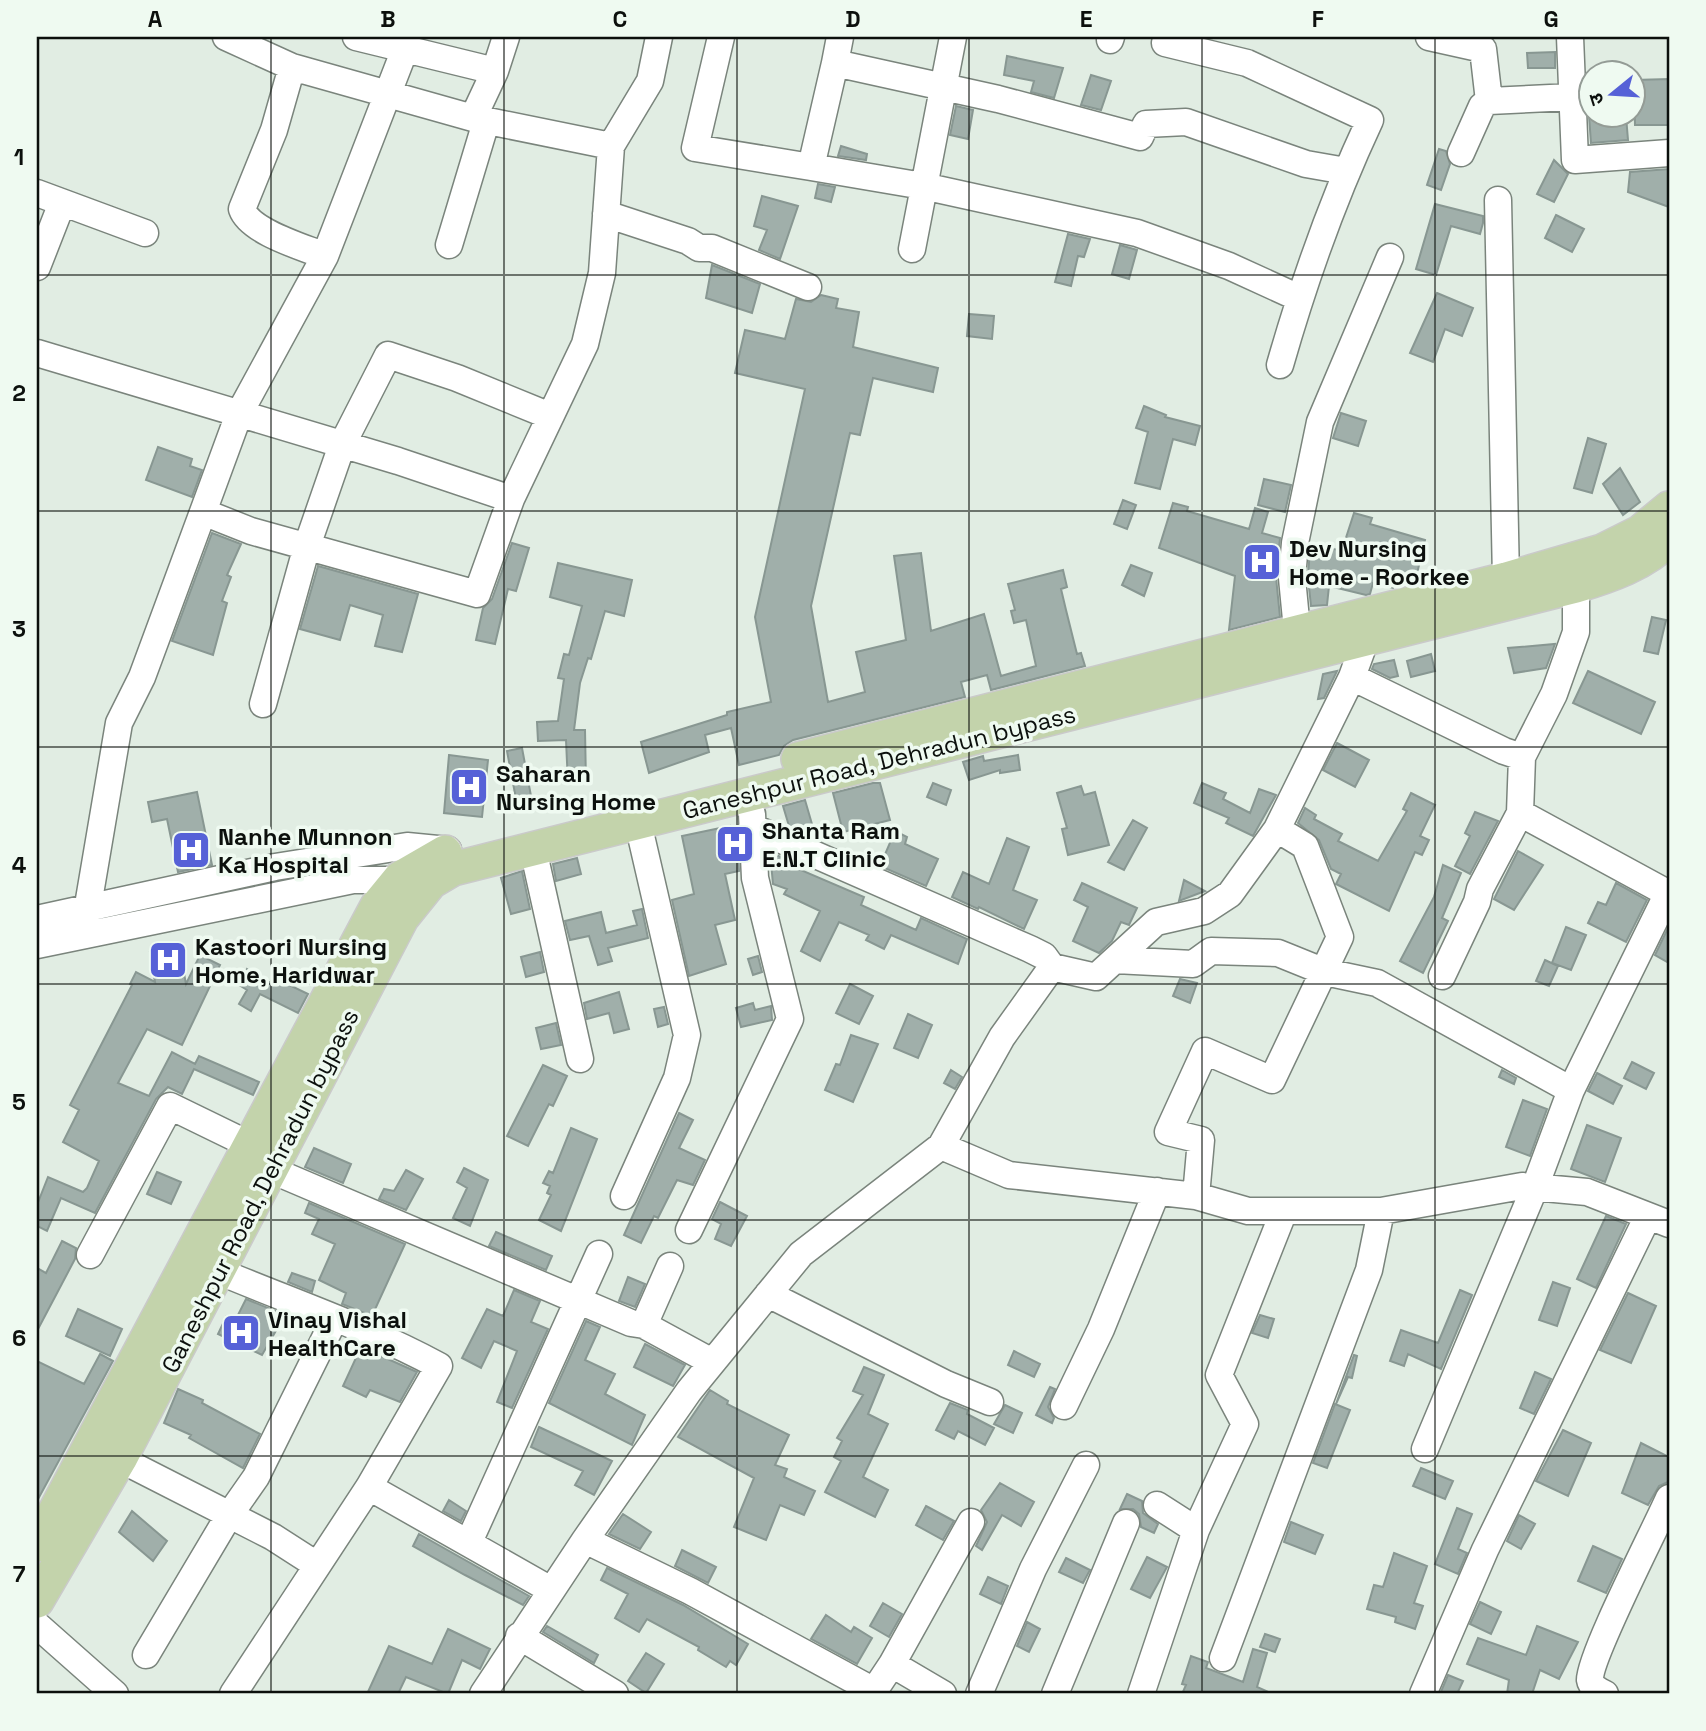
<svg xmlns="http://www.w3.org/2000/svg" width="1706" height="1731" viewBox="0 0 1706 1731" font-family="'Space Grotesk','Noto Sans Devanagari',sans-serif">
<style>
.building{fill:#a0afaa;stroke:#889792;stroke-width:2}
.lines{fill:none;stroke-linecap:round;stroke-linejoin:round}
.minor-casing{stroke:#7a847c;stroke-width:29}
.major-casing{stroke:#cacaca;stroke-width:36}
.minor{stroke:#fff;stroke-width:26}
.major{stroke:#c3d3ab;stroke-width:33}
.grid{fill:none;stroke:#0c100d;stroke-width:2;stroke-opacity:0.55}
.labels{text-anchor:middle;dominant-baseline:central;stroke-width:7;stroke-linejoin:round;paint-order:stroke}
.poi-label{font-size:24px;font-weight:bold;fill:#0c100d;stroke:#effaf1;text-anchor:start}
.street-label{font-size:24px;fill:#0c100d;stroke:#effaf1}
.neatline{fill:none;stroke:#0c100d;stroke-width:2.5}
.grid-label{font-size:23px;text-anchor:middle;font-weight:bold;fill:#0c100d}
</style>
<rect width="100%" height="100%" fill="#e1ede3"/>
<path class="building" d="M1555,52V68H1528L1527,53Z
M1007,56L1063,68L1054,98L1031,92L1034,81L1004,75Z
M1091,75L1111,81L1101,110L1081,105Z
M1669,79V125H1635L1634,80Z
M956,106L973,110L968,139L950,135Z
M1589,116H1626L1628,140L1591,143Z
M841,146L867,154L866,160L838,156Z
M1439,149L1446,151L1450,164L1441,190L1427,185Z
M1554,160L1568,174L1554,202L1537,194Z
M1669,169V207L1628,192L1630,172Z
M818,184L835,187L831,202L815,198Z
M762,196L798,206L780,259L759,250L767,230L754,226Z
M1435,204L1483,216V223L1480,234L1451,226L1436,275L1416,269Z
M1556,215L1584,229L1572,252L1545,238Z
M1068,234L1090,239L1084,257L1078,256L1071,286L1055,282Z
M1120,245L1137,250L1129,279L1112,274Z
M712,265L760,284L752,313L706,298Z
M1437,293L1473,308L1462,336L1445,329L1433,362L1410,353Z
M821,295L838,299L836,308L859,312L853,347L938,368L933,392L873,378L860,435L850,433L811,606L828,702L865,692L856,652L906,640L894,556L921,553L931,631L984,614L1001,676L1036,666L1026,620L1014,623L1011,611L1015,610L1008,584L1063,570L1067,587L1061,589L1066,610L1077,654L1081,653L1085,666L991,690L987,675L961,682L965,697L793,740L784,746L779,755L739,765L731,728L705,735L709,752L649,773L641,742L727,715V712L771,702L755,617L805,389L735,373L745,330L785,339L796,299L811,302Z
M969,314L994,316L992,339L967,336Z
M1144,406L1166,415L1165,417L1200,426L1195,445L1173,439L1160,489L1135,483L1148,432L1136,428Z
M1341,413L1366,421L1358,446L1333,438Z
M1588,438L1606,444L1592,493L1574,488Z
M158,447L192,459L190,466L202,470L192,497L146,480Z
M1620,468L1640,502L1623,515L1603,484Z
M1264,479L1291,485L1285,512L1258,505Z
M1123,500L1136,505L1127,529L1114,524Z
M1173,503L1188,507L1187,511L1249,529L1255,508L1268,512L1262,533L1280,538L1276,577L1280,617L1229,630L1235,576L1159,548Z
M1354,513L1372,518L1370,524L1425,540L1415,582H1398L1393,588L1373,583L1370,594L1366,595L1329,586L1327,605L1311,606L1308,578L1310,547L1342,550Z
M212,533L241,544L227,575L231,577L222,601L227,603L213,655L172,641Z
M512,543L529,548L516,591L508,589L495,644L476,640L483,608L492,599Z
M558,563L632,580L624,616L605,611L591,659L588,658L580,683L574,730H585L586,783L568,784L566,740L538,741L537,722L558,721L564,679L558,678L564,654L569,655L582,606L550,597Z
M1131,565L1152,573L1144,596L1122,585Z
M318,566L418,594L402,652L375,646L383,615L350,605L340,640L300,629Z
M1652,617L1666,620L1658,654L1644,651Z
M1555,644L1546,668L1514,673L1508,648Z
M1431,654L1435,671L1411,677L1407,661Z
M1394,660L1398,676L1390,678L1372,669L1374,664Z
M1337,671L1324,698L1318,699L1323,674Z
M1588,671L1655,702L1641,734L1573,703Z
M1337,743L1369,760L1355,787L1323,770Z
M522,748L531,796L516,799L507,751Z
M449,755L488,760L482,817L444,813Z
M1018,755L1020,770L1000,773V770L969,780L963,762L983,756L984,761Z
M873,783H880L890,820L843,832L833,793Z
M933,783L951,790L946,805L927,797Z
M1202,783L1226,793L1223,799L1250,813L1259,789L1276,795L1253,836L1226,823L1229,818L1194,803Z
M1081,786L1084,795L1095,792L1109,845L1068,855L1062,829L1067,828L1057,793Z
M197,792L212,865L178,872L167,819L152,822L148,802Z
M1411,793L1435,805L1420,836L1429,840L1422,855L1415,852L1389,911L1336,884L1341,874L1331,869L1319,840L1298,823L1305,808L1316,815L1314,819L1342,834L1338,841L1378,861L1407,811L1403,809Z
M805,800L814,831L806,833L789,826L783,806Z
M1475,812L1498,821L1470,874L1455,866L1470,836L1465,833Z
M1133,820L1147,828L1124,870L1108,862Z
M730,826L738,849L739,871L725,874L735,920L715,925L726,964L689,976L672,900L694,894L682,836Z
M895,831L907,837L905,844L938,859L926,886L880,866Z
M1007,838L1029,847L1013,890L1037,900L1024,929L979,907L978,909L952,897L963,872L989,884Z
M1518,851L1543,865L1514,910L1494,899Z
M770,852L783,858L782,862L864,897L861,905L916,930L921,918L967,939L958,964L891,935L884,949L866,940L869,935L839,922L820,961L801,951L820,911L784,894L787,889L773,884Z
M577,858L581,874L556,881L553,864Z
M1443,865L1461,873L1442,918L1448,921L1423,973L1400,961L1434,897Z
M522,871L530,909L511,914L501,878Z
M1184,880L1205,891L1179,901Z
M1082,883L1137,908L1129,925L1121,922L1112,941L1099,953L1073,941L1088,907L1074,900Z
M1616,883L1647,900L1626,942L1588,923L1598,902L1606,905Z
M642,909L648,938L608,948L612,961L598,965L589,936L570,940L565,921L601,912L606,933L637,925L633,911Z
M1669,926V963L1655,955Z
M1566,927L1586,935L1571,970L1552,963Z
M179,947L186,984L200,955L220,965L182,1045L147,1029L118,1083L149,1096L172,1052L195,1064L199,1056L259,1082L253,1095L194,1069L182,1094L168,1087L156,1099L95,1213L61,1198L47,1231L37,1226V1205L48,1177L83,1192L87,1188L99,1161L63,1142L79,1110L70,1105L132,985L130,984L136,972L155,982L150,952Z
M540,952L544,972L526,977L521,957Z
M758,956L762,972L753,975L748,959Z
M1545,960L1558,966L1549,986L1536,981Z
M247,969L274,985L277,979L308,994L298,1013L260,994L251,1011L239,1004L247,990L239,985Z
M1180,979L1197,983L1190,1003L1173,996Z
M850,984L873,996L859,1024L836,1013Z
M619,992L629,1029L614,1033L609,1013L587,1019L584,1003Z
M753,1003L755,1010L771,1006L772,1020L741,1027L736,1008Z
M664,1007L668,1024L658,1027L654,1009Z
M908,1014L932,1025L918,1058L894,1048Z
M556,1023L561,1045L541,1049L536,1028Z
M851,1035L878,1044L853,1102L825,1090L836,1064L840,1065Z
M1632,1062L1654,1073L1646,1089L1624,1078Z
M543,1065L567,1076L553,1106L549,1104L528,1146L507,1136Z
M951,1070L962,1077L955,1089L944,1083Z
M1502,1070L1516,1078L1514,1084L1499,1077Z
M1597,1073L1622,1086L1613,1104L1588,1091Z
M1523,1100L1547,1109L1530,1156L1506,1147Z
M679,1113L693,1120L679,1148L705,1160L693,1185L677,1180L658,1218L654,1216L641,1243L624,1235Z
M1587,1125L1621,1138L1605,1182L1571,1169Z
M571,1128L597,1139L561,1231L539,1220L551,1195L547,1193L550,1186L543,1183L549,1171L553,1173Z
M314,1148L351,1164L343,1183L305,1167Z
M464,1168L488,1180L470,1226L453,1218L467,1188L457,1182Z
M406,1170L423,1179L406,1210L379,1199L384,1189L394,1191Z
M157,1172L181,1182L171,1204L147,1194Z
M720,1202L747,1216L731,1246L715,1239L721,1224L712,1219Z
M309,1203L405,1244L372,1316L342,1304L346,1293L319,1280L335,1244L312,1234L319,1219L305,1213Z
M1606,1216L1626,1224L1596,1288L1577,1279Z
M496,1232L552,1256L546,1270L489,1246Z
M62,1241L76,1248L75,1259L37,1331V1268L46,1273Z
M292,1273L315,1281L312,1292L288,1282Z
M628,1277L645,1284L635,1307L619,1301Z
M1553,1282L1570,1288L1557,1326L1539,1320Z
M514,1290L540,1301L531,1322L548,1329L512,1408L497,1402L517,1351L494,1341L481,1368L462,1358L487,1309L503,1316Z
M1460,1290L1472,1295L1441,1369L1408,1354L1404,1366L1390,1361L1401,1330L1438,1343Z
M1628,1293L1656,1306L1631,1363L1600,1350Z
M246,1299L285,1315L262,1355L218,1334L226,1317L235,1321Z
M78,1309L122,1329L110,1356L66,1336Z
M1260,1315L1274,1319L1268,1338L1252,1333Z
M586,1321L600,1327L585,1360L615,1374L605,1394L645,1415L632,1445L549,1403Z
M645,1344L685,1365L673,1386L634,1367Z
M361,1347L417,1372L400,1402L370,1390L366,1397L343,1386Z
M1014,1351L1040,1364L1034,1377L1008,1365Z
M100,1354L113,1361L37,1501V1361L84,1384Z
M1354,1355L1357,1356L1352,1378L1348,1377L1336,1404Z
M864,1367L884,1375L868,1414L888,1424L863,1477L888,1490L875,1517L825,1492L841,1461L834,1457L842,1441L837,1438L863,1395L853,1391Z
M1535,1372L1551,1379L1534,1414L1520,1408Z
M1050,1387L1055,1389L1048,1407L1054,1418L1052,1423L1036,1415Z
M178,1389L203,1400L202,1403L260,1434L243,1468L189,1438L191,1435L164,1423Z
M710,1390L728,1401L727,1404L789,1435L775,1465L787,1469L784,1477L815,1491L804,1515L780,1505L766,1540L734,1527L754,1478L678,1437Z
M950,1403L968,1410L967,1414L994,1428L985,1445L958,1431L954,1439L936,1430Z
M1335,1404L1350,1410L1327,1468L1313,1463Z
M1005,1405L1022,1413L1013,1433L994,1424Z
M539,1427L612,1461L594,1495L575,1485L583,1471L531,1447Z
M1563,1430L1591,1443L1568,1496L1536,1481Z
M1641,1443L1669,1457L1668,1482L1659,1486L1648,1505L1622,1493Z
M1421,1468L1453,1481L1445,1499L1413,1486Z
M1000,1483L1034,1502L1021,1526L1002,1515L982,1550L976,1546L987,1522L981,1510Z
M1127,1494L1142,1501L1143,1513L1158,1524L1154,1533L1141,1527L1139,1514L1133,1509H1120Z
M449,1500L466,1511L461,1521L443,1511Z
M926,1506L954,1521L943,1540L916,1525Z
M1457,1508L1472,1514L1458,1549L1467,1553L1458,1574L1435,1564Z
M132,1511L167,1541L153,1561L119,1532Z
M623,1514L651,1532L640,1549L609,1534Z
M1519,1515L1535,1524L1521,1549L1507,1541Z
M1291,1522L1323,1535L1315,1554L1284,1542Z
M419,1534L529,1596L523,1605L465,1575L413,1546Z
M1593,1546L1622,1559L1606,1593L1578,1581Z
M682,1550L716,1567L708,1583L675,1566Z
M1394,1553L1427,1566L1414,1603L1423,1606L1415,1629L1395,1622L1396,1617L1367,1609L1374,1585L1383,1587Z
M1147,1557L1167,1567L1150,1598L1131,1589Z
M1066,1558L1090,1570L1083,1583L1059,1572Z
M607,1568L683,1605L748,1644L736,1665L730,1661L726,1667L698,1650L699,1647L647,1619L639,1632L615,1618L628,1594L601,1580Z
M988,1577L1008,1586L1001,1604L980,1594Z
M1480,1602L1501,1612L1491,1634L1470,1624Z
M883,1603L902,1614L889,1637L870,1626Z
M826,1615L851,1632L854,1627L872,1638L857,1664L811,1639Z
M1027,1622L1040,1629L1029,1652L1017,1646Z
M547,1626L598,1655L594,1663L543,1632Z
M1537,1626L1578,1642L1559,1679L1540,1670L1532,1694H1507L1509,1680L1467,1664L1478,1638L1526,1655Z
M448,1629L490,1649L480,1669L462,1660L448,1694L406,1677L398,1694H367L389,1646L432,1664Z
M1265,1634L1280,1639L1275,1652L1260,1647Z
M1253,1649L1267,1653L1257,1687L1273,1694H1182L1186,1685L1182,1684L1191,1656L1208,1662L1206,1668L1243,1682Z
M646,1653L664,1664L646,1693L628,1681Z
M1448,1675L1463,1681L1457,1694H1440Z"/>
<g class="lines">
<g class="minor-casing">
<path id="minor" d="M226,37L292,67L473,118L611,146
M356,37L495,71L506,37
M721,37L695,148L811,167L835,63L998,99L1140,137L1146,124L1186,122L1306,164L1346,171
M1429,37L1483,49L1489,101
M1570,37L1575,160L1669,153
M1110,40L1111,37
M1165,43L1247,63L1370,120C1333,199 1304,281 1280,365
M835,63L840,37
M292,67L274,130L242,209C250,232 303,247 325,256
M1461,153L1482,106L1489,101L1571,97
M811,167L923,186L1137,233L1229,266L1299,298
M37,193L145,233
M1498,200L1506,579
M606,214L688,241L699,248H712L808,287
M449,245L486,122L473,118L495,71
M912,249L953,37
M37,267L62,203
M37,353L398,461L511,499L477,594L251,531L203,512L142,677L119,723L83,935
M511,499L585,344L602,273L611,146L650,81L659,37
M203,512L239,414L325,256L405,49
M1297,630L1292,578L1295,543L1320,422L1390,257
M1352,677L1504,751L1522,757
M263,704L307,546L342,445L388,355L457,378L550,416
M1520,813L1669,894
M752,827L1030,949L1044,956L1052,967L1002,1037L941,1146
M533,849L580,1059
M37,919L275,867L407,846L448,850
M37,945L353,880H412
M1115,960L1193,964L1211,951L1278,953L1325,972L1377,983L1571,1090
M1052,967L1096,977L1156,922L1204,911L1230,894L1277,829L1352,677L1365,641
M1442,976L1477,902L1480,889L1520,813L1522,757L1554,694L1576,632V586
M272,1167L283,1175L631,1323L644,1325L712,1362
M624,1196L677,1078L687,1035L638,823
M1196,1196L1201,1140L1168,1132L1205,1051L1272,1080L1340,937L1305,846L1277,829
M689,1230L790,1019L755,878L752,814
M90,1255L170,1106L250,1145
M218,1271C292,1302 369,1328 439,1366L369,1487L233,1694
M768,1294L946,1384L990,1402
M644,1325L670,1266
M1064,1406L1101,1329L1157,1191
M1425,1449L1535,1187L1571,1090L1668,893
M120,1459L273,1537L315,1564
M369,1487L551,1590
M1157,1505L1196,1530
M585,1540L689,1391L801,1254L941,1146L1009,1175L1196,1196L1248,1211H1381L1522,1186L1587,1192L1669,1224
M469,1542L599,1254
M37,1625L115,1694
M519,1636L615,1694
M146,1655L228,1517L256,1477L334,1320
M1223,1658L1369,1270L1381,1211
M892,1664L971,1522
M483,1694L585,1540L690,1591L874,1691L892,1664L943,1694
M979,1694L1033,1569L1086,1465
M1055,1694L1126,1523
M1141,1694L1196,1530L1245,1424L1219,1375L1284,1211
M1423,1694L1485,1550L1648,1216
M1605,1694C1599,1691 1591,1687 1590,1680C1589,1657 1656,1528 1669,1498"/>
</g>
<g class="major-casing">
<path id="major" d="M798,759L1506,579L1602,551L1640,532L1669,508
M37,1545L377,906L400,878L445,852
M37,1601L120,1459L402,918L431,882L453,869L1576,586C1609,576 1645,564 1669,539"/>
</g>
<use href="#minor" class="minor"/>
<use href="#major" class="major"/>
</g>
<path class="grid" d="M271,37V1694M504,37V1694M737,37V1694M969,37V1694M1202,37V1694M1435,37V1694M37,275H1669M37,511H1669M37,747H1669M37,984H1669M37,1220H1669M37,1456H1669"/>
<defs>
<g id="hospital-square" transform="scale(2.0125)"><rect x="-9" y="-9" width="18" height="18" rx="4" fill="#5661d7" stroke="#effaf1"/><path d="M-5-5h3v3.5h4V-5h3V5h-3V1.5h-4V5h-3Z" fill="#fff"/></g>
</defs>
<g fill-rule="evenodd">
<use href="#hospital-square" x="1262" y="562"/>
<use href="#hospital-square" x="469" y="787"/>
<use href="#hospital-square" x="735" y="844"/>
<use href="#hospital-square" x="191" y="850"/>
<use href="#hospital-square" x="168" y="960"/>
<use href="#hospital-square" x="241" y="1333"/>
</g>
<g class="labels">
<g class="poi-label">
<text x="1289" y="548">Dev Nursing<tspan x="1289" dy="28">Home - Roorkee</tspan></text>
<text x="496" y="773">Saharan<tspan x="496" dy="28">Nursing Home</tspan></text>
<text x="762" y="830">Shanta Ram<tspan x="762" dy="28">E.N.T Clinic</tspan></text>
<text x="218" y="836">Nanhe Munnon<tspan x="218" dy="28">Ka Hospital</tspan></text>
<text x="195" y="946">Kastoori Nursing<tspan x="195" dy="28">Home, Haridwar</tspan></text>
<text x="268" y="1319">Vinay Vishal<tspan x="268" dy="28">HealthCare</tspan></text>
</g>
<g class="street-label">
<text transform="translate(879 762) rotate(-14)">Ganeshpur Road, Dehradun bypass</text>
<text transform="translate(260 1191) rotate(-63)">Ganeshpur Road, Dehradun bypass</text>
</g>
</g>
<rect width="1706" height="1731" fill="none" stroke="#effaf1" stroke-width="77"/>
<g transform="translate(1612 94) rotate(252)"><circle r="33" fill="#effaf1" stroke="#949c96" stroke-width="2"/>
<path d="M0-5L12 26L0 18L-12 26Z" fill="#5661d7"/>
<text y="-10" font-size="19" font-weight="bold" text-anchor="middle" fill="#0c100d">उ</text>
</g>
<rect x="38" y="38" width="1630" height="1654" class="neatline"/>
<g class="grid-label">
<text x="155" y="27">A</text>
<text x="388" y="27">B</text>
<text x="620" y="27">C</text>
<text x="853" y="27">D</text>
<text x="1086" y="27">E</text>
<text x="1318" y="27">F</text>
<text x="1551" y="27">G</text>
<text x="19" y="165">1</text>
<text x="19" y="401">2</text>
<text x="19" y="637">3</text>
<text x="19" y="873">4</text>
<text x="19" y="1110">5</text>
<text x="19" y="1346">6</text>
<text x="19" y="1582">7</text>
</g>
</svg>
